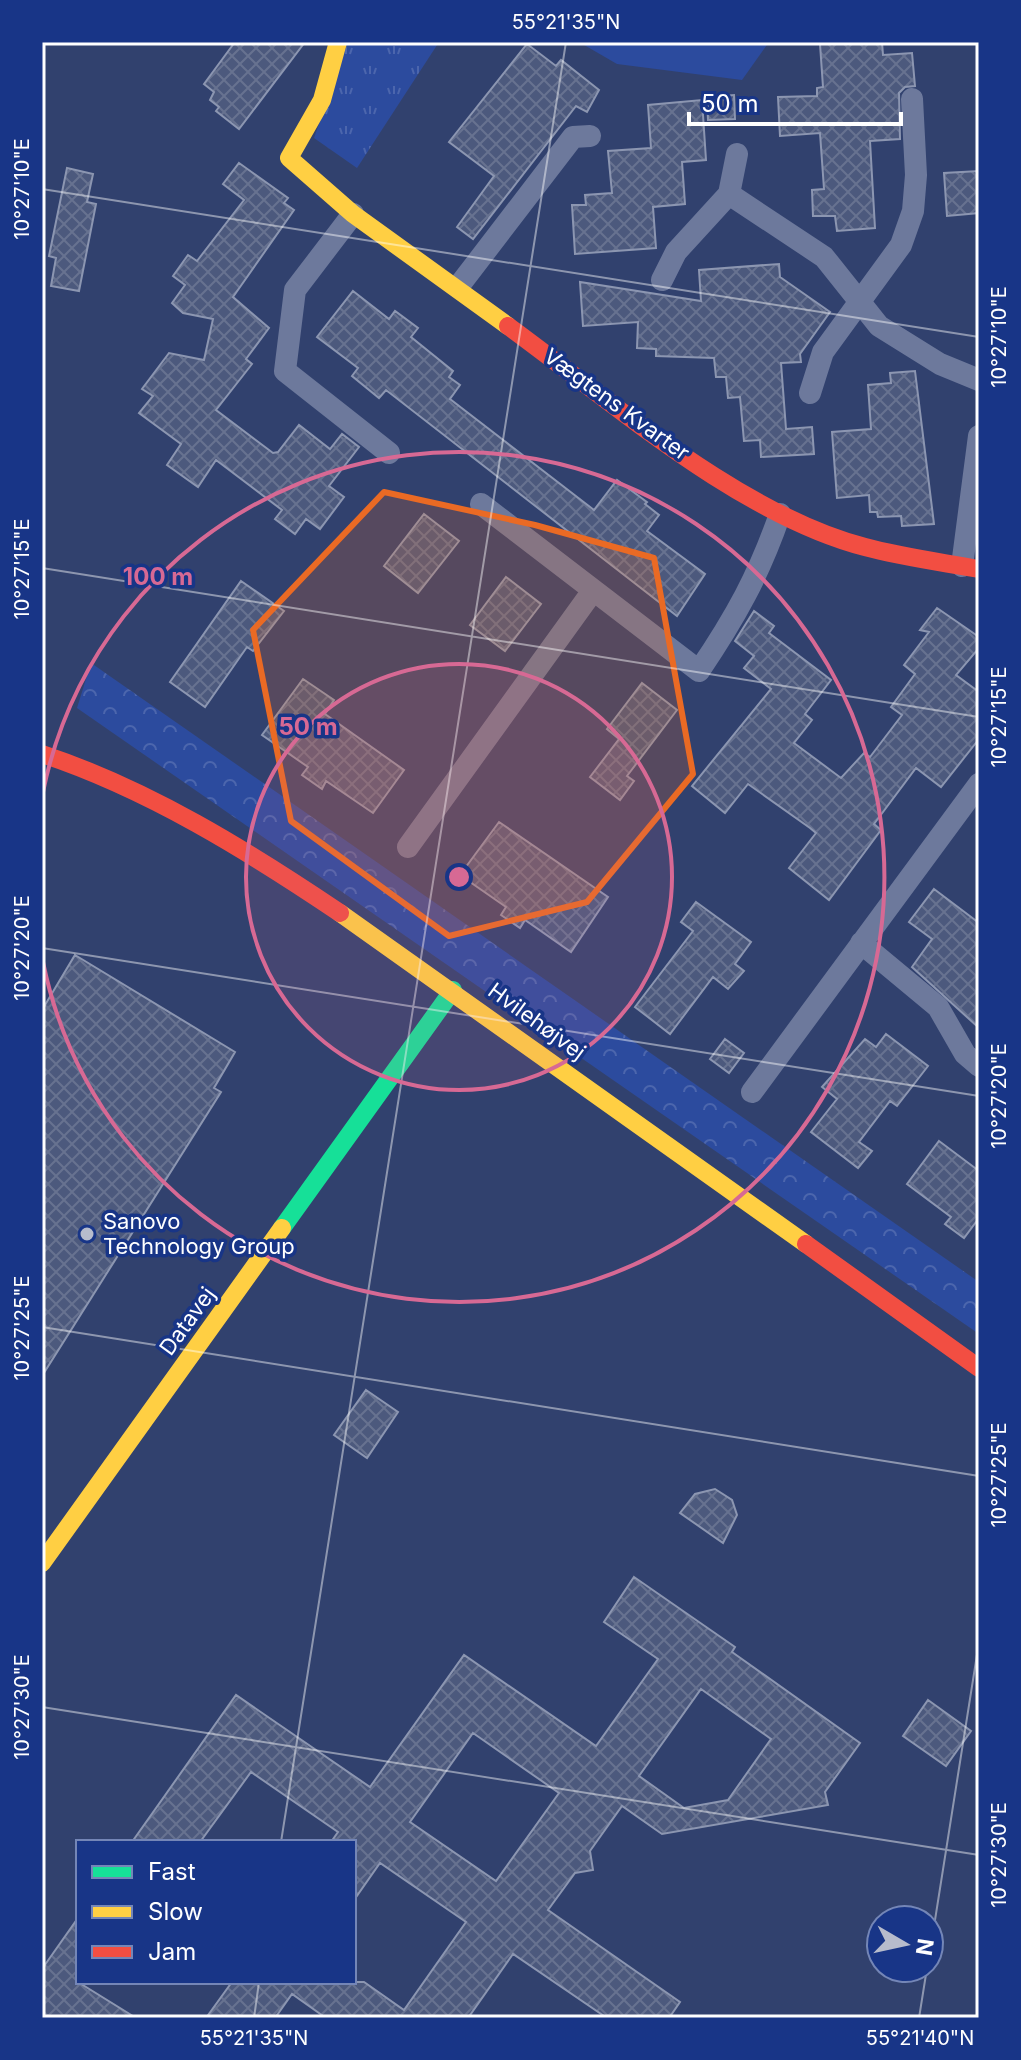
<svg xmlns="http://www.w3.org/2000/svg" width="1021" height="2060" viewBox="0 0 1021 2060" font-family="Inter,sans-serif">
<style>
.grass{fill:url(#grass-tufts)}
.forest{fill:url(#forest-crowns)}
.pitch{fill:#2c4b9e}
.building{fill:url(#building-cross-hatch);stroke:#8c96b1;stroke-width:2;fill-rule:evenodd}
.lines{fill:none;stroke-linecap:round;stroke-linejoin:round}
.street{stroke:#6d799c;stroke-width:22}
.fast{stroke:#16e098;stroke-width:18}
.slow{stroke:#ffcf43;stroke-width:18}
.jam{stroke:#f24e42;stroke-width:18}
.marked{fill:#ea6a24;fill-opacity:0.2;stroke:#ea6a24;stroke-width:6;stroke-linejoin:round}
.ticks{fill:none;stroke:#fff;stroke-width:2;stroke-opacity:0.45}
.ring{fill:none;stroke:#d76994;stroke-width:4}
.poi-dot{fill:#b7bccc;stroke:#183587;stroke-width:3}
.labels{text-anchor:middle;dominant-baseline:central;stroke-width:7;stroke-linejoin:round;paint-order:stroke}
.street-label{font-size:22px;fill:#fff;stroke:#183587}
.poi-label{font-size:22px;fill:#fff;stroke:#183587;text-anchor:start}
.centre{fill:#d76994;stroke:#183587;stroke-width:4}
.ring-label{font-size:24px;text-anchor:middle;font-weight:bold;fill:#d76994;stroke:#183587;stroke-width:7;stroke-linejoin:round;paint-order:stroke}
.neatline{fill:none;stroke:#fff;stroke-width:3}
.ticks-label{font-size:20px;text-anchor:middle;fill:#fff}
</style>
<defs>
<pattern id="grass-tufts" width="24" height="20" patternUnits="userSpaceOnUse" patternTransform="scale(2)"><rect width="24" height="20" fill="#2c4b9e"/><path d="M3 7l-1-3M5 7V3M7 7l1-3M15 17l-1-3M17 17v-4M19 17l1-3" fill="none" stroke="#4c66ad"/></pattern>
<pattern id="forest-crowns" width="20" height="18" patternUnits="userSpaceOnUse" patternTransform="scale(2)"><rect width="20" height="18" fill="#2c4b9e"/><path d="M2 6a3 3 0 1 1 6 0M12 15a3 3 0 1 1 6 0" fill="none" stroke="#4c66ad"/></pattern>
<pattern id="building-cross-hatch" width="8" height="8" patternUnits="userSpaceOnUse" patternTransform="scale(2)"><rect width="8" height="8" fill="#4c597d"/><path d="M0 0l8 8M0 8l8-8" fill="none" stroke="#677290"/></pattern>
</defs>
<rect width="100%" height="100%" fill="#31416e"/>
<path class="grass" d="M348,42H439L357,168L314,138Z"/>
<path class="forest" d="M91,663L979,1282V1334L77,708Z"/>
<path class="pitch" d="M579,42H769L742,80L617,64Z"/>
<path class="building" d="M235,42H305L239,129L216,111L219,107L210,100L214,92L204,84Z
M882,42L883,55L912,53L915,86L905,87L899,93L900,139L870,141L875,228L837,231L835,216H813L812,190L824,189L820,133L780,136L778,97L817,96V88L823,87L820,44Z
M527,44L556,66L561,60L599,90L587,112L576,106L473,239L457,227L494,176L449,142Z
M734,95L735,119L708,120L707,97Z
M702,100L706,160L682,162L685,204L653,207L656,248L575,254L572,205H586L585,195L612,193L608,151L651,148L648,105Z
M239,163L288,198L284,203L294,210L233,297L269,328L246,359L252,364L216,410L273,453L278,452L299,425L330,449L342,434L359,447L329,486L344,497L320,529L306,519L295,534L275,519L282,510L216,460L198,487L167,465L181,444L139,413L153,396L142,389L169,353L204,360L213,319L183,313L172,303L185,285L173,276L188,255L197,261L244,200L223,184Z
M67,168L93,174L87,202L96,204L79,291L51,286L56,258L49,256Z
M979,171V213L947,216L944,173Z
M779,264L780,277L830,312L800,354L801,362L781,363L786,429L812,427L814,454L761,457L760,440L744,441L740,397L728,398L726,377H716L714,358L656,356V349L637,348L638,322L583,326L580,282L701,301L699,270Z
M353,291L389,319L395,311L418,328L411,337L453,371L449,377L460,385L450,399L594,510L617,480L647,502L645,504L659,515L647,531L705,574L677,616L386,390L379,398L352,376L358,368L317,337Z
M915,371L934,524L902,526L901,516L878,517L877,512H870L869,495L837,498L832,432L871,429L868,385L891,383L890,373Z
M424,514L459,541L418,593L384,566Z
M506,577L541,604L505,651L470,625Z
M241,581L284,611L253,651L247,647L205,707L170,682Z
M937,608L979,637V648L956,675L979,692V739L941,787L916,768L874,824L881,830L829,900L789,868L816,833L810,828L748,784L725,813L692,786L771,689L744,668L754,656L735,641L754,611L774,626L769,633L831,680L805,714L812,720L794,743L841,778L864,753L870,757L902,715L891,707L915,674L904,665L929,632L920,630Z
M303,679L334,700L325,714L404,770L373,813L326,781L322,789L302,775L308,767L262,735Z
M642,683L677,710L627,776L634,781L620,800L590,777L619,739L607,729Z
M499,822L608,897L571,952L525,920L520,928L501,915L506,907L460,875Z
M934,889L979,923V1028L912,967L932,939L909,922Z
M696,902L751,942L735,964L744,971L728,989L713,977L670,1034L635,1007L693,931L681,922Z
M75,955L235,1052L214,1088L221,1092L42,1376V1010Z
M886,1034L928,1066L897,1106L890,1101L859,1142L872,1151L858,1168L811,1132L837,1099L822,1087L865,1039L876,1047Z
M725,1039L744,1053L729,1073L710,1059Z
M939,1141L979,1171V1218L964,1238L945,1224L951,1217L907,1184Z
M366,1390L398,1412L367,1458L334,1435Z
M715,1489L732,1500L737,1515L723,1543L680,1513L695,1494Z
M634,1577L735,1647L732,1652L860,1743L825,1792L828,1805L662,1834L622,1806L590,1851L593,1870L575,1873L548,1910L680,2002L669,2018H607L513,1954L468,2018H326L292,1994L275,2018H206L232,1982H364L404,2010L466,1922L380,1863L354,1900V1842H331L338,1832L251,1772L200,1842H132L236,1695L370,1787L464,1655L596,1746L658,1659L604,1622ZM701,1689L771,1739L728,1800L684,1808L639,1776ZM473,1733L559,1793L496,1881L410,1822Z
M928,1700L971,1731L946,1766L903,1736Z
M78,1918V1982L136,2018H42V1969Z"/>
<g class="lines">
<path class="street" d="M729,194L824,257L879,326L940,364L979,380
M353,214L295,290L285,371L389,453
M662,280L676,252L729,194L737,154
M458,287L573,137L590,136
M810,393L823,352L901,245L913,211L916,175L912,99
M481,504L699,671C735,618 759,575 780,514
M962,566L979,436
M408,847L592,592
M861,943L938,1007L965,1054L979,1066
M752,1092L979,784"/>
<path class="fast" d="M282,1228L453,990"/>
<path class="slow" d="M338,42L322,100L289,158L353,214L508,326
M340,913L806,1244
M42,1563L282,1228"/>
<path class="jam" d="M508,326C611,401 741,515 865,547C902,557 941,562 979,569
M42,754C148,789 248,851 340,913
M806,1244L979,1368"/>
</g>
<path class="marked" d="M384,492L535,525L654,558L693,774L587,902L449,936L291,821L253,630Z"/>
<path class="ticks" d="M42,189L979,337M42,568L979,717M42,948L979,1096M42,1327L979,1476M42,1707L979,1855M281,1842L566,42M929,1958L979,1642M254,2018L259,1982M919,2018L927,1968"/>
<circle cx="459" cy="877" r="213" fill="#d76994" fill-opacity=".12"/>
<g class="ring">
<circle cx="459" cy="877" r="213"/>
<path d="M43 792A425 425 0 1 1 43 962"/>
</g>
<circle class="poi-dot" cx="87" cy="1234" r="8"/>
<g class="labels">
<g class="street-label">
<text transform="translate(617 404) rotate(36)">Vægtens Kvarter</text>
<text transform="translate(537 1021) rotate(36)">Hvilehøjvej</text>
<text transform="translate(187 1321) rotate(-54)">Datavej</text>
</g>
<g class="poi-label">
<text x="103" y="1221">Sanovo<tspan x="103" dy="25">Technology Group</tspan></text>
</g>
</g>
<circle cx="459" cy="877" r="12" class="centre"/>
<g class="ring-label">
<text x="158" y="585">100 m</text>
<text x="308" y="735">50 m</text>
</g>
<rect width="1021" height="2060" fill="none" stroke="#183587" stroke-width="88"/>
<rect x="76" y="1840" width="280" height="144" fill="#183587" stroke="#7486b7" stroke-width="2"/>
<rect x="92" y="1866" width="40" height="12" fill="#16e098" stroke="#7486b7" stroke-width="2"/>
<text x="148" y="1880" font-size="24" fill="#ffffff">Fast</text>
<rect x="92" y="1906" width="40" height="12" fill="#ffcf43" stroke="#7486b7" stroke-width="2"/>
<text x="148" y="1920" font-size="24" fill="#ffffff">Slow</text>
<rect x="92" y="1946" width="40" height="12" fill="#f24e42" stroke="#7486b7" stroke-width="2"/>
<text x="148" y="1960" font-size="24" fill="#ffffff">Jam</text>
<g transform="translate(905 1944) rotate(99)"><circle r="38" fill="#183587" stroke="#7486b7" stroke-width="2"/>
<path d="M0-6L14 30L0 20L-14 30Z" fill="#b7bccc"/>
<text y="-12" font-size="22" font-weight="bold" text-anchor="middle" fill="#ffffff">N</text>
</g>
<path d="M689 112v12h212v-12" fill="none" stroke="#ffffff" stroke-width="4"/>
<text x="701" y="112" font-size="24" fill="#ffffff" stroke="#183587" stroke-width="6" paint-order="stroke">50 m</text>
<rect x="44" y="44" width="933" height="1972" class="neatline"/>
<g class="ticks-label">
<text x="566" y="29">55°21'35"N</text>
<text transform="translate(22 189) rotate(-90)" y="7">10°27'10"E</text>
<text transform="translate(999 337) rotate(-90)" y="7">10°27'10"E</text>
<text transform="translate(22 569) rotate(-90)" y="7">10°27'15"E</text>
<text transform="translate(999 717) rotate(-90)" y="7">10°27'15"E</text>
<text transform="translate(22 948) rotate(-90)" y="7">10°27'20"E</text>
<text transform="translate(999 1096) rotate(-90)" y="7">10°27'20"E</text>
<text transform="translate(22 1328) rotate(-90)" y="7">10°27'25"E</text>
<text transform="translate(999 1475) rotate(-90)" y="7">10°27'25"E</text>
<text transform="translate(22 1707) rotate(-90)" y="7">10°27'30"E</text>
<text transform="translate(999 1855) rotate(-90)" y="7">10°27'30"E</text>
<text x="254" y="2045">55°21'35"N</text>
<text x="920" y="2045">55°21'40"N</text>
</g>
</svg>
